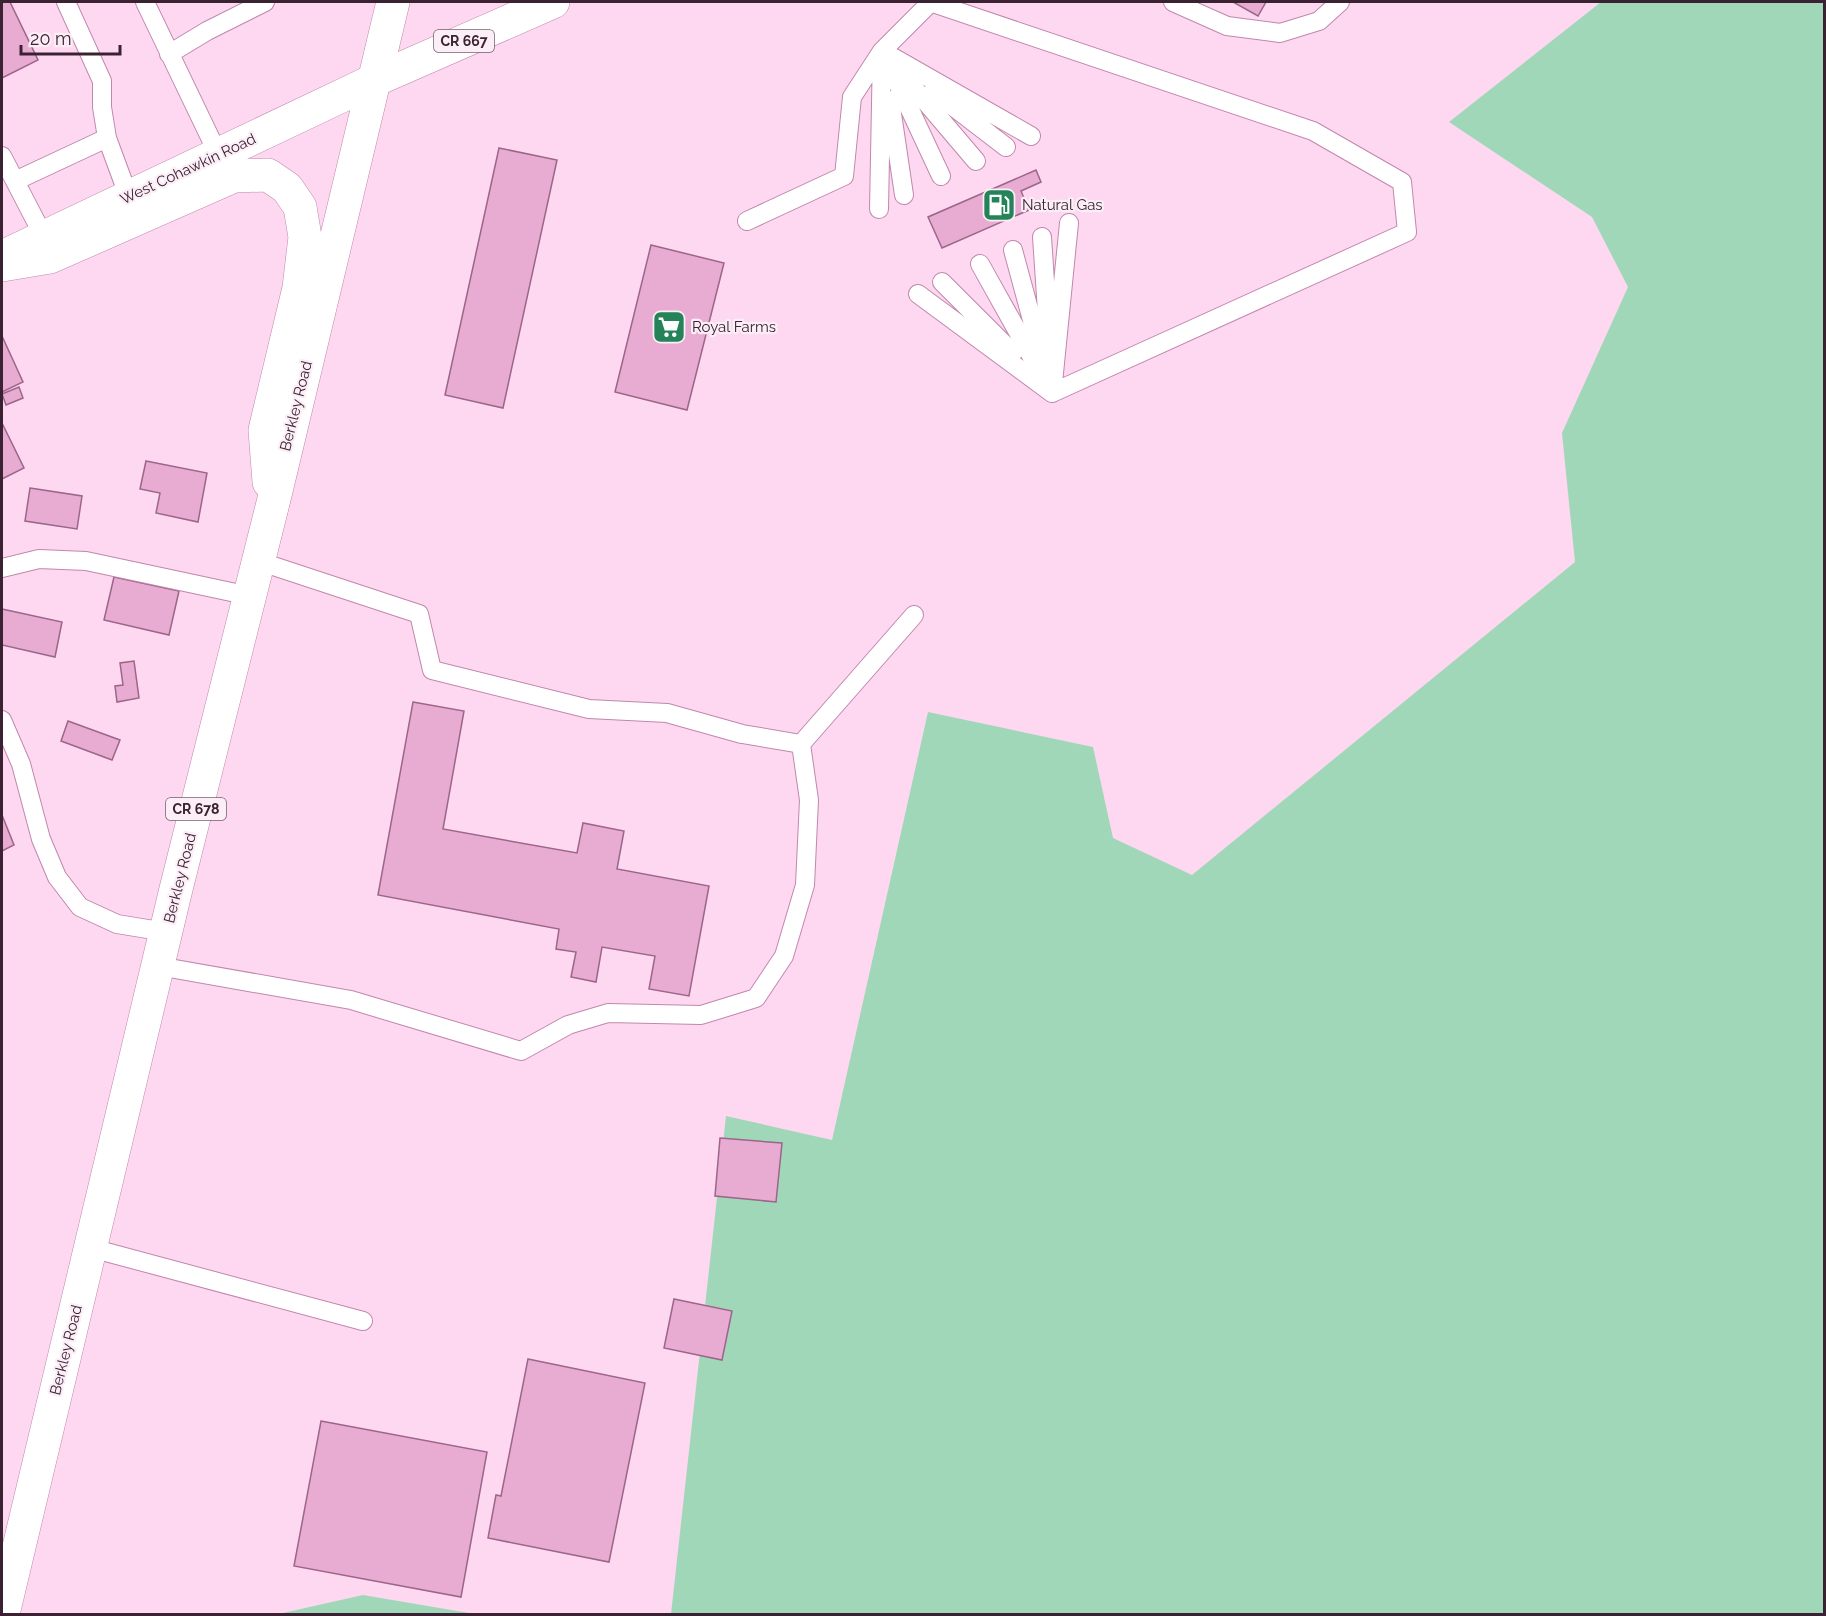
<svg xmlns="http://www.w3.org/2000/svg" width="1826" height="1616" viewBox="0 0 1826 1616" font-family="Raleway,sans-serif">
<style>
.green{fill:#a1d7b9}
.building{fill:#e8acd3;stroke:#9c658a;stroke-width:1.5}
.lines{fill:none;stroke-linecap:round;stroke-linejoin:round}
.lane-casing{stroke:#c187ad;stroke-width:20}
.secondary-casing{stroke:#c187ad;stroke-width:34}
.primary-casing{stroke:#c187ad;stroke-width:34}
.lane{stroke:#fff;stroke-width:18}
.secondary{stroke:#fff;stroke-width:33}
.primary{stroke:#fff;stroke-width:33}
.labels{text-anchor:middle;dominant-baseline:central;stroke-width:4.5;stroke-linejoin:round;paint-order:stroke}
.shield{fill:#fbeef6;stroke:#745f6d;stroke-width:1.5}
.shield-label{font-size:14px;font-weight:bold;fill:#3a2232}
.street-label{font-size:15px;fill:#3a2232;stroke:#fbeef6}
.poi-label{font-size:15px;fill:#3a2232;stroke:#fbeef6;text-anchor:start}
</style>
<rect width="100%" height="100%" fill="#fed8f0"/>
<path class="green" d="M1601,2H1824V1614H671L726,1116L832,1140L928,712L1093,747L1113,838L1192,875L1575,562L1562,433L1628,287L1592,217L1449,122Z
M363,1595L475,1614H282L283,1613Z"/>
<path class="building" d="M2,2H10L38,60L2,78Z
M1233,2H1266L1258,16Z
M499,148L557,160L503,408L445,395Z
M1036,170L1041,182L1021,191L1029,210L942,248L928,217Z
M651,245L724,263L687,410L615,392Z
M2,336L23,382L2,392Z
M19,387L23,398L6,405L2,394Z
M2,423L24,468L2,479Z
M146,461L207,473L198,522L156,513L160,493L140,489Z
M30,488L82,496L77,529L25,521Z
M114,577L179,591L169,635L104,620Z
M2,609L62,622L55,657L2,645Z
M134,661L139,698L117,702L115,686L123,685L120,663Z
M413,702L464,711L443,829L577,853L583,823L624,831L617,869L709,886L689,996L649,989L655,956L602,947L596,982L571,977L576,952L556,949L559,929L378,895Z
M68,721L120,740L112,760L61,741Z
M2,815L14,845L2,851Z
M720,1138L782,1143L776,1202L715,1196Z
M674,1299L732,1311L722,1360L664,1348Z
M528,1359L645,1383L609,1562L488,1538L496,1495L501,1496Z
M321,1421L487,1452L461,1597L294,1566Z"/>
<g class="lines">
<g class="lane-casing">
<path id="lane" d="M66,2L102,81V107L107,138L131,203
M145,2L218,154L223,161
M930,2L1313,131L1402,182L1407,232L1052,393
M1173,2L1227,26L1280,33L1319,21L1340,2
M882,51L1031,136
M169,54L207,31L265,2
M891,61L976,161
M892,71L941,176
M933,91L1006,147
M890,100L904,195
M2,156L44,237L46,244
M15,181L107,138
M879,209L882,51
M747,221L844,176L852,97L882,51L930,3
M1042,237L1049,341
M1013,250L1049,383
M980,264L1038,368
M942,282L1013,353
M918,294L1052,393
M1052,393L1069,223
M258,561L419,614L432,670L589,709L667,713L742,734L801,744L914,615
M2,568L39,559L86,561L250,596
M2,720L21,764L41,839L57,877L80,907L117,924L166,932
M158,966L351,1000L521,1051L568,1025L608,1013L701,1015L756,998L784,956L805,885L809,800L801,744
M91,1248L363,1321"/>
</g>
<g class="secondary-casing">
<path id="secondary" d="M2,257L375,80"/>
</g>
<g class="primary-casing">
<path id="primary" d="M375,80L553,2
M2,265L50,257L234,176L268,175L287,188L300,207L305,237L299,288L265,430L269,482
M3,1614L176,889L275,495L393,2"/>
</g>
<use href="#lane" class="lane"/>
<use href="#secondary" class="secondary"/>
<use href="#primary" class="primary"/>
</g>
<defs>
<g id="fuel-square" transform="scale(1.725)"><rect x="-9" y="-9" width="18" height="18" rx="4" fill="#25835a" stroke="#fbeef6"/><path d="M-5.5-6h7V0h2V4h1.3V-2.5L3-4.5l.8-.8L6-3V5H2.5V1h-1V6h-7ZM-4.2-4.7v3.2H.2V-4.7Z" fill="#fff"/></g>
<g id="supermarket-square" transform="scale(1.725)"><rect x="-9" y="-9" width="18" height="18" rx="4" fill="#25835a" stroke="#fbeef6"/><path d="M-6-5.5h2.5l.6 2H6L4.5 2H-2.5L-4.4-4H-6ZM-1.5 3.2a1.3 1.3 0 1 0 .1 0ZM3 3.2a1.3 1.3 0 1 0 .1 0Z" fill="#fff"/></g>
</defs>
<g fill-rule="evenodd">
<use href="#fuel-square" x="999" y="205"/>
<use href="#supermarket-square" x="669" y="327"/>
</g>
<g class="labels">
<g class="shield">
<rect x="434" y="30" width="60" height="22" rx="4.5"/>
<rect x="166" y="798" width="60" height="22" rx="4.5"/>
</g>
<g class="shield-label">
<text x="464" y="41">CR 667</text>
<text x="196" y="809">CR 678</text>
</g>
<g class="street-label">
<text transform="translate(188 169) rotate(-25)">West Cohawkin Road</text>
<text transform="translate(296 406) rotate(-76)">Berkley Road</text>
<text transform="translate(180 878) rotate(-76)">Berkley Road</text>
<text transform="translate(66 1350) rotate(-76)">Berkley Road</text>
</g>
<g class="poi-label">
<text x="1022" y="205">Natural Gas</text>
<text x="692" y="327">Royal Farms</text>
</g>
</g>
<rect width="1826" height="1616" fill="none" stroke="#3a2232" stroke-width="6"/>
<path d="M21 45v9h99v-9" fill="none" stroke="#3a2232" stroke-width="3"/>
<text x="30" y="45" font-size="18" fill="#3a2232" stroke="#fbeef6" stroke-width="4.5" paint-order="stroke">20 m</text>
</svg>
